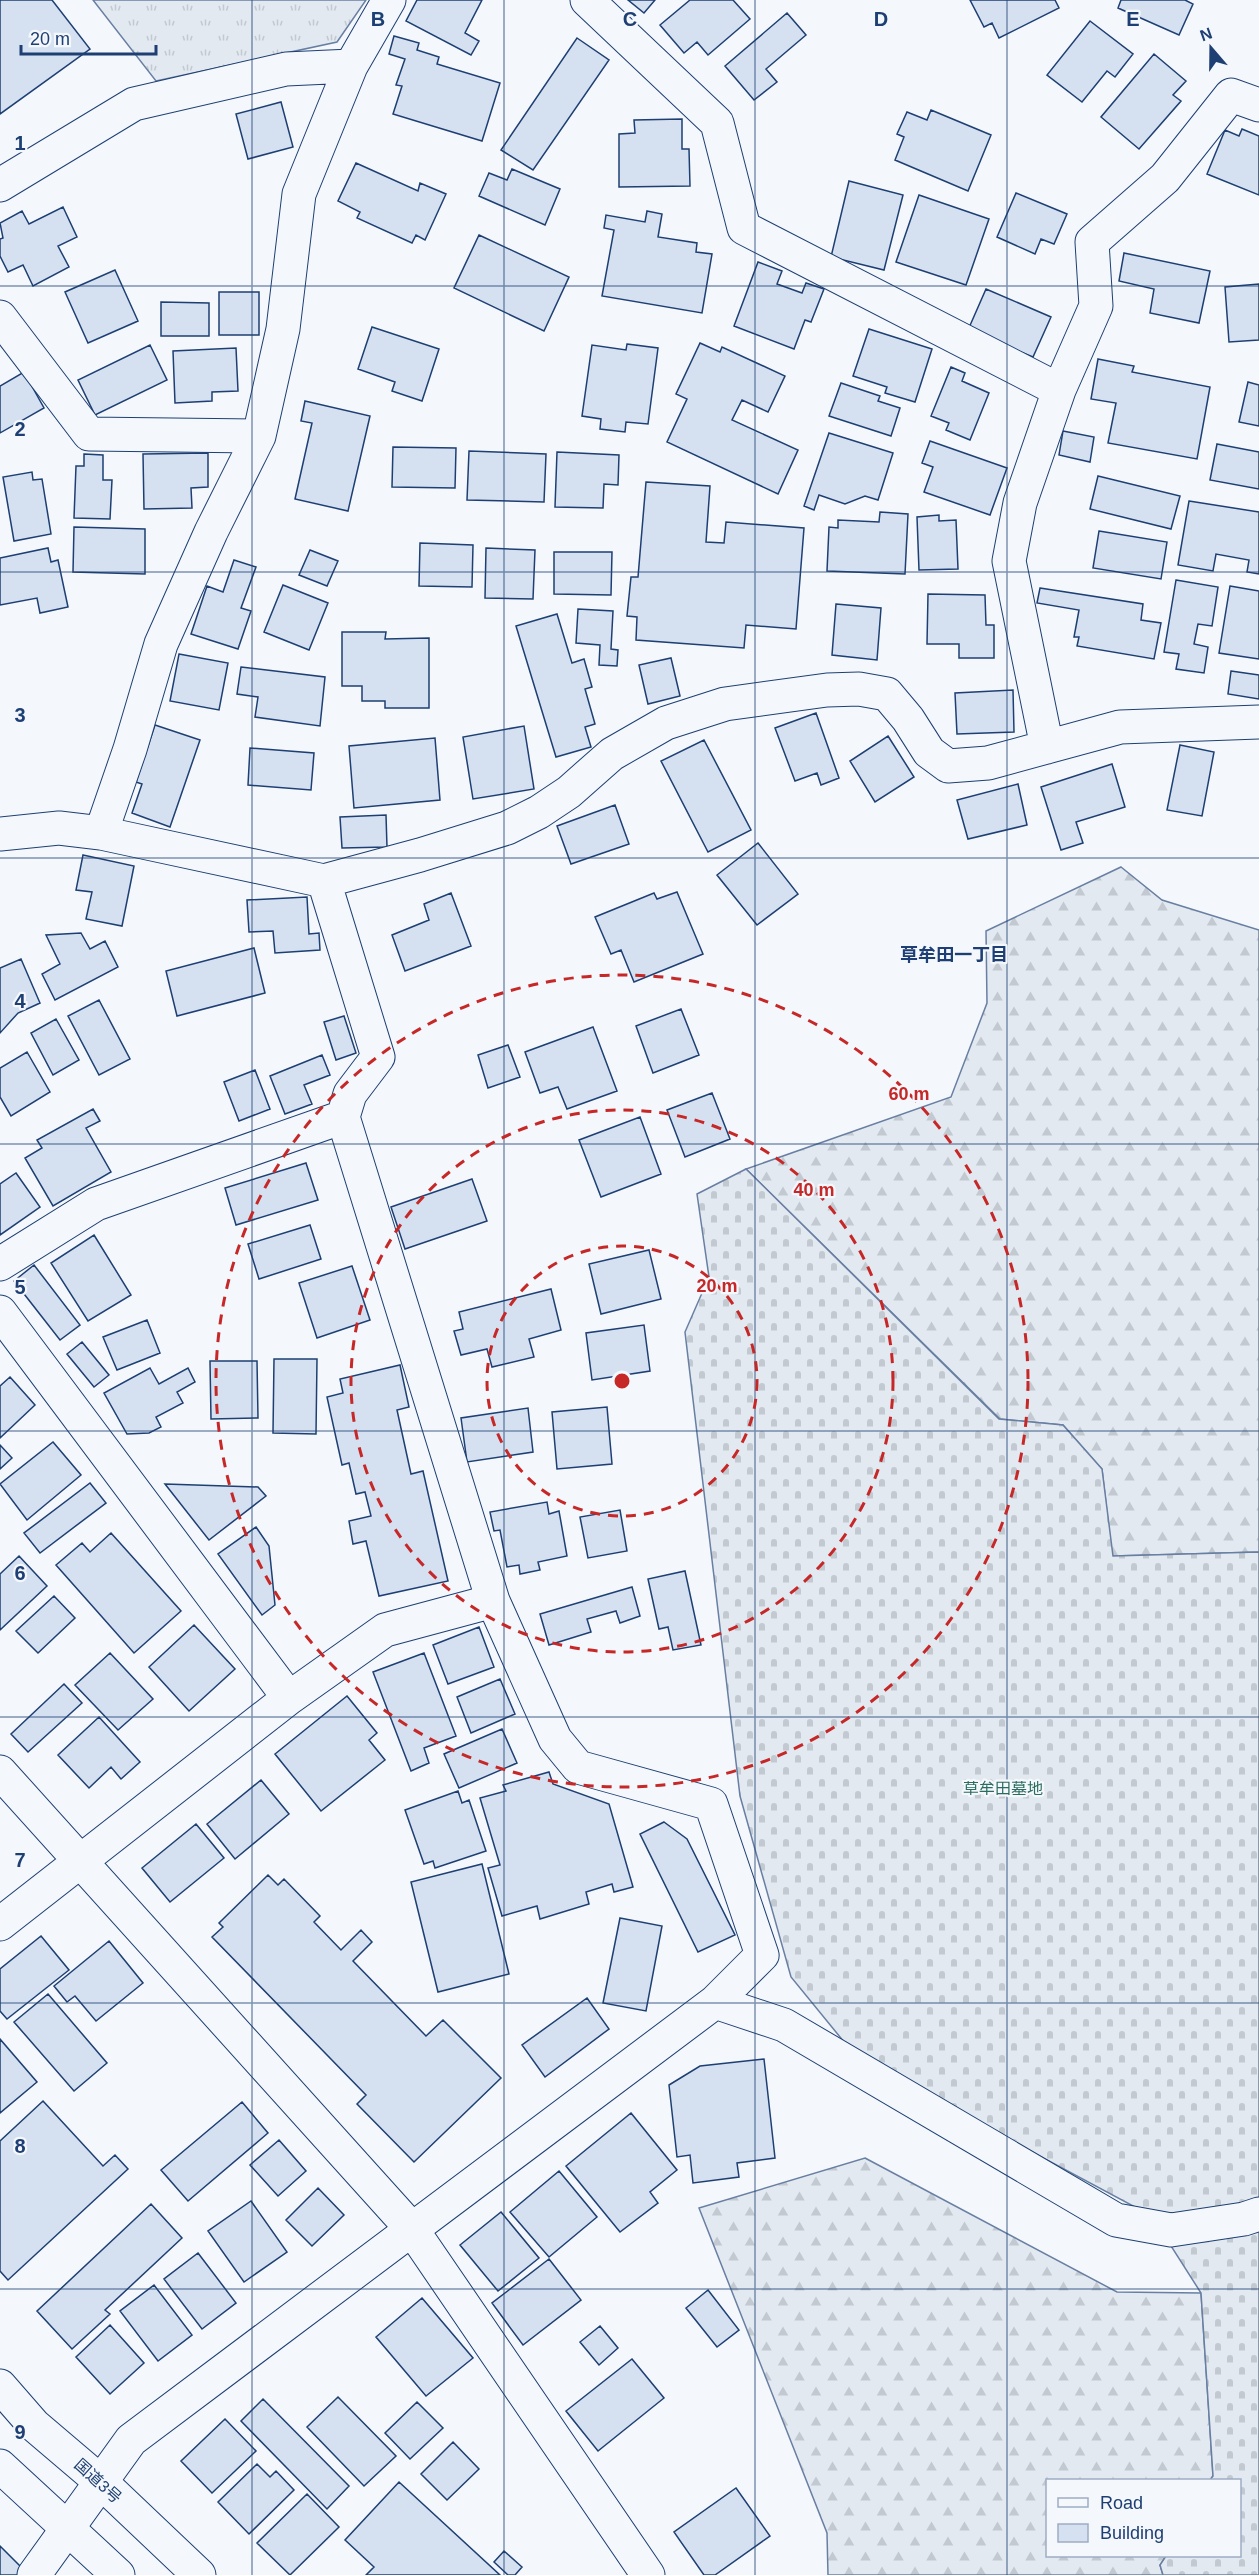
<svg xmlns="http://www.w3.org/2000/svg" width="1259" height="2575" viewBox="0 0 1259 2575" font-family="Helvetica,'Noto Sans JP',sans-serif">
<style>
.grass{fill:url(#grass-tufts);stroke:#687fa3;stroke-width:1.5}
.forest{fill:url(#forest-firs);stroke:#687fa3;stroke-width:1.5}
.cemetery{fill:url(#cemetery-stones);stroke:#687fa3;stroke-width:1.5}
.building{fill:#d5e0f0;stroke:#1d3f73;stroke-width:1.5}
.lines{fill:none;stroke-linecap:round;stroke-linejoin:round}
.minor-casing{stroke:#1d3f73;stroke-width:35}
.highway-casing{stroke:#1d3f73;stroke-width:35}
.minor{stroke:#f4f7fb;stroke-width:33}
.highway{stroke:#f4f7fb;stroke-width:33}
.grid{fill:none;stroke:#1d3f73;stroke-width:1.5;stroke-opacity:0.55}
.ring{fill:none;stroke:#c62828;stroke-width:3;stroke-dasharray:10 8}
.labels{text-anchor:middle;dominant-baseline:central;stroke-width:4.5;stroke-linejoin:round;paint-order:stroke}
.park-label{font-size:16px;fill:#2c6c60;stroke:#f4f7fb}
.street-label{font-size:16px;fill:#1d3f73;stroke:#f4f7fb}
.neighbourhood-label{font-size:18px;font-weight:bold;fill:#1d3f73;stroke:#f4f7fb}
.grid-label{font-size:20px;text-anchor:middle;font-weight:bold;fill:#1d3f73;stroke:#f4f7fb;stroke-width:4.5;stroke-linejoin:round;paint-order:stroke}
.centre{fill:#c62828;stroke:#f4f7fb;stroke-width:3}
.ring-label{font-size:18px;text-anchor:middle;font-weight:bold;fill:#c62828;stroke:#f4f7fb;stroke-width:4.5;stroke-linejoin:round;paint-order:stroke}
</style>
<defs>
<pattern id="grass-tufts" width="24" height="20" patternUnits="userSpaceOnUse" patternTransform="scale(1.5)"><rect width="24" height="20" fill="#e3e9f0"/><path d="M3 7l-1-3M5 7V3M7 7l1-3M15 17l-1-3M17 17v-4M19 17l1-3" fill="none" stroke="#c2c9d1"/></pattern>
<pattern id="forest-firs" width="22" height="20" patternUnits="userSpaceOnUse" patternTransform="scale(1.5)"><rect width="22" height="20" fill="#e3e9f0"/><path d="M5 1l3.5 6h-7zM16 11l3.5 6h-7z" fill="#c2c9d1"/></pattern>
<pattern id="cemetery-stones" width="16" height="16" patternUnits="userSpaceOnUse" patternTransform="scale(1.5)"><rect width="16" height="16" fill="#e3e9f0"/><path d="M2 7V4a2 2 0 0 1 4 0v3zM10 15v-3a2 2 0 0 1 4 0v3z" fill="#c2c9d1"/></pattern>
</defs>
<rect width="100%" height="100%" fill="#f4f7fb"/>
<path class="grass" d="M93,0H366L337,42L156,81Z"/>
<path class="forest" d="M1121,867L1162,900L1259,930V1552L1112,1556L1102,1469L1063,1425L1000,1419L746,1169L951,1097L987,1003L986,931Z
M865,2158L1117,2292L1201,2293L1213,2476L1210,2480H1048V2556H1166L1160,2565L1163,2575H828L827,2533L699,2208Z"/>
<path class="cemetery" d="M746,1169L999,1419L1063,1425L1102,1469L1113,1556L1259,1552V2575H1163L1160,2565L1166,2556H1240V2480H1210L1213,2476L1201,2293L1152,2216L858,2059L791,1977L740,1796L685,1332L709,1277L697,1194Z"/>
<path class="building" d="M0,0H52L90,49L0,114Z
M417,0H482L465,33L479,41L471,55L406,21Z
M628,0H655L644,13Z
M690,0H733L750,19L708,55L697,42L684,53L660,25Z
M970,0H1055L1059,8L999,38L992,23L984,27Z
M1121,0H1185L1193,4L1179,35L1118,8Z
M787,13L806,35L766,69L777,82L754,100L725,66Z
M1090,21L1133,54L1115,77L1107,71L1082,102L1047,75Z
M394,36L419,43L417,50L439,57L437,64L500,83L482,141L393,114L402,86L396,85L405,59L389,54Z
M577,38L609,60L533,170L501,150Z
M1154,54L1186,81L1173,95L1181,101L1139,149L1101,117Z
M281,102L293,147L248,159L236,114Z
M931,110L991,135L968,191L895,160L904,137L897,134L907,112L927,120Z
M682,119V149H689L690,186L619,187V134L635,133L634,120Z
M1242,129L1259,136V195L1207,174L1225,130L1239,136Z
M356,163L418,191L420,183L446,194L425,240L416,235L412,243L357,218L360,212L338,201Z
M512,169L560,189L545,225L479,196L489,173L507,180Z
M849,181L903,195L884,270L831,257Z
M1016,193L1067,214L1054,244L1041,239L1035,254L997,237Z
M919,195L989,219L966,285L896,262Z
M63,207L77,237L58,246L69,267L33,286L23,265L8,272L0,256V239L3,238L0,223L22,211L29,224Z
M647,211L662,214L658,237L697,243L696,252L712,254L702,313L602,296L614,230L604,228L606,215L645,222Z
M479,235L569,277L544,331L454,288Z
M1124,253L1210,271L1199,323L1150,313L1154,289L1119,281Z
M758,262L782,271L777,284L802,293L806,283L824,289L811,322L805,320L794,349L734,326Z
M115,270L138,321L88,343L65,292Z
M1259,284V340L1229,342L1225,287Z
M986,289L1051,317L1033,357L968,330Z
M219,292H259V335H219Z
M161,302L209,303V336H161Z
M372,327L439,349L422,401L392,391L395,382L358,369Z
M869,329L932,349L915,402L885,393L887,387L853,376Z
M700,343L720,352L722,347L785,376L768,412L742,400L732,420L798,450L778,494L667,442L687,399L676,394Z
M627,344L658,348L648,424L626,422L625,432L600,429L601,419L582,416L592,345L626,350Z
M150,345L167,380L95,415L78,380Z
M236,348L238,391L212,392V401L175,403L173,351Z
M1098,359L1134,366L1132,372L1210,387L1197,459L1108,443L1116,403L1091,399Z
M951,367L965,373L962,381L989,393L970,440L946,430L949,423L931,416Z
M24,372L44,408L0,433V386Z
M1248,382L1259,385V426L1239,422Z
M841,383L880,396L878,401L900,408L891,436L829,416Z
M305,401L370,416L348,511L295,499L312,423L301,421Z
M1063,431L1094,437L1090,462L1059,455Z
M829,433L893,453L878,500L865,496L845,504L819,495L814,510L804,506Z
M930,441L1007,468L990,515L924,492L933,467L922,463Z
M1217,444L1259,452V489L1210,480Z
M393,447L456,448L455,488L392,487Z
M469,451L546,454L544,502L467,500Z
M557,452L619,455L618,485L604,484L603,508L555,507Z
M208,453V487L191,488L192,508L144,509L143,454Z
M84,454L103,455V480H112L110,519L74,518L76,466H84Z
M32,472L33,480L42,479L51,534L14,541L3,477Z
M1098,476L1180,496L1171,529L1090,509Z
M646,482L710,486L706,542L724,543L726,522L804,528L796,629L746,625L744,648L636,640L637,617L627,616L631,577H638Z
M1189,501L1259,512V574L1247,572L1249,560L1216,554L1213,571L1178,565Z
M880,512L908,514L905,574L827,571L829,527L838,528V520L879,522Z
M939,515V521L956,520L958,569L919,570L917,517Z
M74,527L145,529V574L73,572Z
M1099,531L1167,542L1161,579L1093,568Z
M420,543L473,545L472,587L419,586Z
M48,548L51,562L58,560L68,607L40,613L37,598L0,605V558Z
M486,548L535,550L533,599L485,598Z
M310,550L338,561L327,586L299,575Z
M554,552H612L611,595L554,594Z
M234,560L256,567L241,608L251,611L238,649L191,634L207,586L223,592Z
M1176,580L1218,587L1212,626L1198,624L1194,644L1208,647L1204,673L1176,669L1179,654L1164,652Z
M283,585L328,603L309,650L264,632Z
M1230,586L1259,591V659L1219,653Z
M1040,588L1143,604L1141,620L1161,623L1154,659L1077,646L1079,637H1074L1079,610L1037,603Z
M928,594L985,595L986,625H994V658H959V644H927Z
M836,604L881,608L877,660L832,655Z
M578,609L613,611L611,649L618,650L617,666L599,665L600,645L576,643Z
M557,614L572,663L584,659L592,687L585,689L595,724L585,727L591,747L556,757L516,626Z
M342,632H386L385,639L429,638V708H385V701H362V686H342Z
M179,654L228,663L219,710L170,701Z
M671,658L680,696L648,704L639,665Z
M241,667L325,677L320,726L255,717L258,697L237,694Z
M1231,671L1259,675V699L1228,694Z
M1013,690L1014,732L957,734L955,693Z
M816,713L839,778L821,785L817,773L795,781L775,728Z
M155,725L200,740L170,827L132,813L142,784L136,782Z
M524,726L534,789L473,799L463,737Z
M888,736L914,777L875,802L850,761Z
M435,738L440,800L354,808L349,746Z
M704,740L751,830L708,852L661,761Z
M1180,745L1214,752L1202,816L1167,810Z
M250,748L314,753L311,790L248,785Z
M1112,764L1125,807L1076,822L1083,843L1061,850L1041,787Z
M1018,784L1027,825L968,839L957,800Z
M615,805L629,844L571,864L557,826Z
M386,815L387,847L342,848L340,817Z
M758,843L798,894L757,925L717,875Z
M83,855L134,866L122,926L86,919L92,892L76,890Z
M677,892L703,954L634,982L621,950L611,954L595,917L654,893L657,899Z
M451,893L471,946L405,971L392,935L429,920L424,904Z
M307,897L309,934L319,933L320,950L275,953L273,931L249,932L247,900Z
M81,933L90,949L105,941L118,967L55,1000L42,974L60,964L46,935Z
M254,948L265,993L177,1016L166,971Z
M21,959L40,1003L18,1013L0,1033V968Z
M99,1000L130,1059L99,1075L68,1016Z
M681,1009L699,1055L653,1073L636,1026Z
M344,1016L356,1053L336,1060L324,1022Z
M56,1019L79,1060L53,1075L31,1033Z
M593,1027L617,1091L567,1109L558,1087L540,1093L525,1052Z
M508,1045L520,1077L488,1088L478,1055Z
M27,1052L50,1092L11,1116L0,1097V1068Z
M322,1055L330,1075L304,1085L312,1104L285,1114L270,1076Z
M255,1070L270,1109L239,1121L224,1082Z
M712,1093L730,1139L685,1157L667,1110Z
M93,1109L100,1121L86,1128L111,1172L53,1206L25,1158L42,1148L37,1140Z
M640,1117L661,1174L601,1197L579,1140Z
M306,1163L318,1200L236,1225L225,1188Z
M16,1173L40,1207L0,1235V1184Z
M472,1179L487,1221L405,1249L391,1207Z
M310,1225L321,1259L259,1279L248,1244Z
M94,1235L131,1295L88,1321L51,1263Z
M649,1250L661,1299L601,1314L589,1264Z
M34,1265L80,1325L60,1340L14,1281Z
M352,1266L370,1320L317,1338L299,1283Z
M551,1289L561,1330L529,1339L534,1357L492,1367L487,1349L461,1355L454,1331L463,1329L459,1312Z
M147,1320L160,1353L117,1370L103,1337Z
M644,1325L650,1371L592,1380L586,1333Z
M82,1342L109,1375L94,1387L67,1354Z
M274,1359H317L316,1434L273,1433Z
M210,1361H257L258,1418L211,1419Z
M400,1365L409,1407L397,1410L411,1474L423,1471L448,1581L379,1596L366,1541L353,1544L349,1521L371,1516L365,1492L356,1494L349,1463L342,1465L327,1397L343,1393L340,1379Z
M150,1368L159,1384L188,1368L195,1382L177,1392L183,1403L156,1417L161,1427L149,1433L127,1434L104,1393Z
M10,1377L35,1405L0,1438V1386Z
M607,1407L612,1464L557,1469L552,1412Z
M528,1408L533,1452L467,1462L461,1418Z
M53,1442L81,1475L27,1520L0,1484Z
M0,1445L12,1458L0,1469Z
M90,1483L106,1503L40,1553L24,1533Z
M165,1484L258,1487L266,1496L209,1540Z
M547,1502L549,1514L559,1511L567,1556L538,1562L540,1570L520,1574L519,1565L507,1567L500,1530L494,1531L490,1512Z
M620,1510L627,1551L588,1558L580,1517Z
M256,1527L269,1546L275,1605L262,1615L218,1554Z
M111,1533L181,1611L134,1653L56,1565L82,1543L90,1552Z
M19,1556L47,1586L0,1630V1574Z
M685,1571L701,1645L673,1650L668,1627L659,1629L648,1579Z
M632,1587L640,1616L620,1623L616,1611L587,1619L591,1632L549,1645L540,1614Z
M54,1596L75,1618L38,1653L16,1631Z
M194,1625L235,1669L189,1711L149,1667Z
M479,1627L494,1667L448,1684L433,1645Z
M110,1653L153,1699L118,1730L75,1685Z
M424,1653L456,1736L424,1748L429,1763L411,1771L373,1672Z
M500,1679L515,1714L471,1733L457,1697Z
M64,1684L82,1703L28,1752L11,1734Z
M347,1696L377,1733L369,1740L385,1760L321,1811L275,1754Z
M99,1717L140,1762L121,1779L111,1767L89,1788L58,1755Z
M502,1729L517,1763L459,1788L444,1754Z
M549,1772L553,1784L609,1804L633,1887L614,1892L612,1884L586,1892L589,1904L540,1919L537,1906L502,1916L488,1868L500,1865L480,1798L506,1791L503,1785Z
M261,1780L289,1814L235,1859L207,1824Z
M458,1791L462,1803L469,1800L486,1851L435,1868L433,1861L424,1864L405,1810Z
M664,1822L687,1839L735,1935L698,1952L640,1834Z
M196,1824L224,1858L170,1902L142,1868Z
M482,1864L509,1974L438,1992L411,1882Z
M268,1875L278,1885L284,1879L320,1916L314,1922L341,1950L361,1930L372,1942L353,1961L426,2036L443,2020L501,2078L414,2162L357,2104L366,2095L212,1937L223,1927L219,1923Z
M620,1918L662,1926L646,2011L603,2003Z
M41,1936L69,1970L7,2019L0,2011V1969Z
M109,1941L143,1983L96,2021L75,1996L67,2002L54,1986Z
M48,1994L107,2063L74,2091L14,2022Z
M587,1998L609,2029L545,2077L522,2045Z
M0,2039L37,2082L0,2113Z
M764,2059L775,2158L737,2163L739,2177L693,2183L690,2155L677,2157L669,2085L700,2066Z
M43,2101L103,2166L115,2155L128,2169L8,2280L0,2271V2141Z
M242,2102L268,2133L188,2201L161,2170Z
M631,2113L677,2170L650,2192L658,2203L620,2232L566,2166Z
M279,2140L306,2171L278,2196L250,2165Z
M559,2171L597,2217L549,2257L510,2212Z
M318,2188L344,2215L312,2246L286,2220Z
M251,2201L287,2252L244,2282L208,2231Z
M151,2204L182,2238L105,2310L110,2314L72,2349L37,2311Z
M501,2212L539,2258L498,2291L460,2245Z
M198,2253L236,2303L202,2329L164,2279Z
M549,2259L581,2300L523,2345L492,2303Z
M154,2285L192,2335L158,2361L120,2311Z
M708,2290L739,2330L717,2347L686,2308Z
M422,2298L473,2358L426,2396L376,2337Z
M110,2325L144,2363L110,2394L76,2357Z
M600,2326L618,2348L599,2365L580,2342Z
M632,2359L664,2398L598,2451L566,2411Z
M338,2397L396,2456L364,2486L307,2427Z
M263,2399L349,2486L327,2509L241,2421Z
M417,2402L443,2428L410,2459L385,2433Z
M225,2419L256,2451L212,2493L181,2461Z
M453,2442L479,2469L447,2500L421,2474Z
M257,2464L270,2477L276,2471L294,2490L249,2534L218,2502Z
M399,2482L500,2575H366L374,2567L345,2540Z
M736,2488L770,2536L715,2575H704L674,2532Z
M307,2494L339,2527L290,2575L257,2543Z
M0,2546L24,2570L19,2575H0Z
M504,2551L522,2567L515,2575H508L494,2562Z"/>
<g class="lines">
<g class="minor-casing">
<path id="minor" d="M587,0L717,123L744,228L1059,390L1020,503L1009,561L1047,747
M0,185L134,104L286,69L351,66
M0,317L89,434L259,436
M1059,390L1096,306L1092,242L1165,178L1231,95L1259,105
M101,833L130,749L161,644L211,532L259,436L283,329L299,194L351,66L389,0
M0,834L59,828L101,833L324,881L420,855L507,828L539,812L569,792L612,754L666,723L725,704L827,690L859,689L887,694L908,719L929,752L948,766L988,763L1120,727L1259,722
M0,1264L96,1204L343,1117
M0,1312L289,1698
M0,1772L411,2228L648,2575
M0,1924L289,1698L385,1630L493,1601
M715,2002L784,2025L1116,2220L1171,2230L1244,2219L1259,2214
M34,2575L131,2440L715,2002L762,1955L711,1804L578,1767L555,1739L493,1601L343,1117L350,1094L378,1057L324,881"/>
</g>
<g class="highway-casing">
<path id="highway" d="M0,2386L34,2425L101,2482L199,2575
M0,2466L118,2575"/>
</g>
<use href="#minor" class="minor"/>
<use href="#highway" class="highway"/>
</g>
<path class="grid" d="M252,0V2575M504,0V2575M755,0V2575M1007,0V2575M0,286H1259M0,572H1259M0,858H1259M0,1144H1259M0,1431H1259M0,1717H1259M0,2003H1259M0,2289H1259"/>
<g class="ring">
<circle cx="622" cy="1381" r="135"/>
<circle cx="622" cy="1381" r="271"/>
<circle cx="622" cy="1381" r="406"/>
</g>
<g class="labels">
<g class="park-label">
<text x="1003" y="1788">草牟田墓地</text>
</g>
<g class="street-label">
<text transform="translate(98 2481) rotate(42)">国道3号</text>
</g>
<g class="neighbourhood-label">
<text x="954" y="955">草牟田一丁目</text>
</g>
</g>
<g class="grid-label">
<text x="378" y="26">B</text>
<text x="630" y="26">C</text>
<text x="881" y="26">D</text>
<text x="1133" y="26">E</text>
<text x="20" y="150">1</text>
<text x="20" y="436">2</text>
<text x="20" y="722">3</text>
<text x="20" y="1008">4</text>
<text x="20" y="1294">5</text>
<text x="20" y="1580">6</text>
<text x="20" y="1867">7</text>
<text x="20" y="2153">8</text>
<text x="20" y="2439">9</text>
</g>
<circle cx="622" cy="1381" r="9" class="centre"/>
<g class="ring-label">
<text x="909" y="1100">60 m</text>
<text x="814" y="1196">40 m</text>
<text x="717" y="1292">20 m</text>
</g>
<rect x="1046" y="2479" width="195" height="78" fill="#f4f7fb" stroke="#9eadc5" stroke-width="1.5"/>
<rect x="1058" y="2498" width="30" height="9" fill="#f4f7fb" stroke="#9eadc5" stroke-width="1.5"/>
<text x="1100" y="2509" font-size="18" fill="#1d3f73">Road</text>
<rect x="1058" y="2524" width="30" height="18" fill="#d5e0f0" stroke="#9eadc5" stroke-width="1.5"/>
<text x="1100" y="2539" font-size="18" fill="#1d3f73">Building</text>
<g transform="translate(1211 48) rotate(340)" stroke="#f4f7fb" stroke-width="4.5" paint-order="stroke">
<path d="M0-4.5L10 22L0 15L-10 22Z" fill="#1d3f73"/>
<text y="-9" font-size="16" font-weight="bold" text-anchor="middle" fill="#1d3f73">N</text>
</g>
<path d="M21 45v9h135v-9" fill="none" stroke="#1d3f73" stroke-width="3"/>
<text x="30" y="45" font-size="18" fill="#1d3f73" stroke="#f4f7fb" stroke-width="4.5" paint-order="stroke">20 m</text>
</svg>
